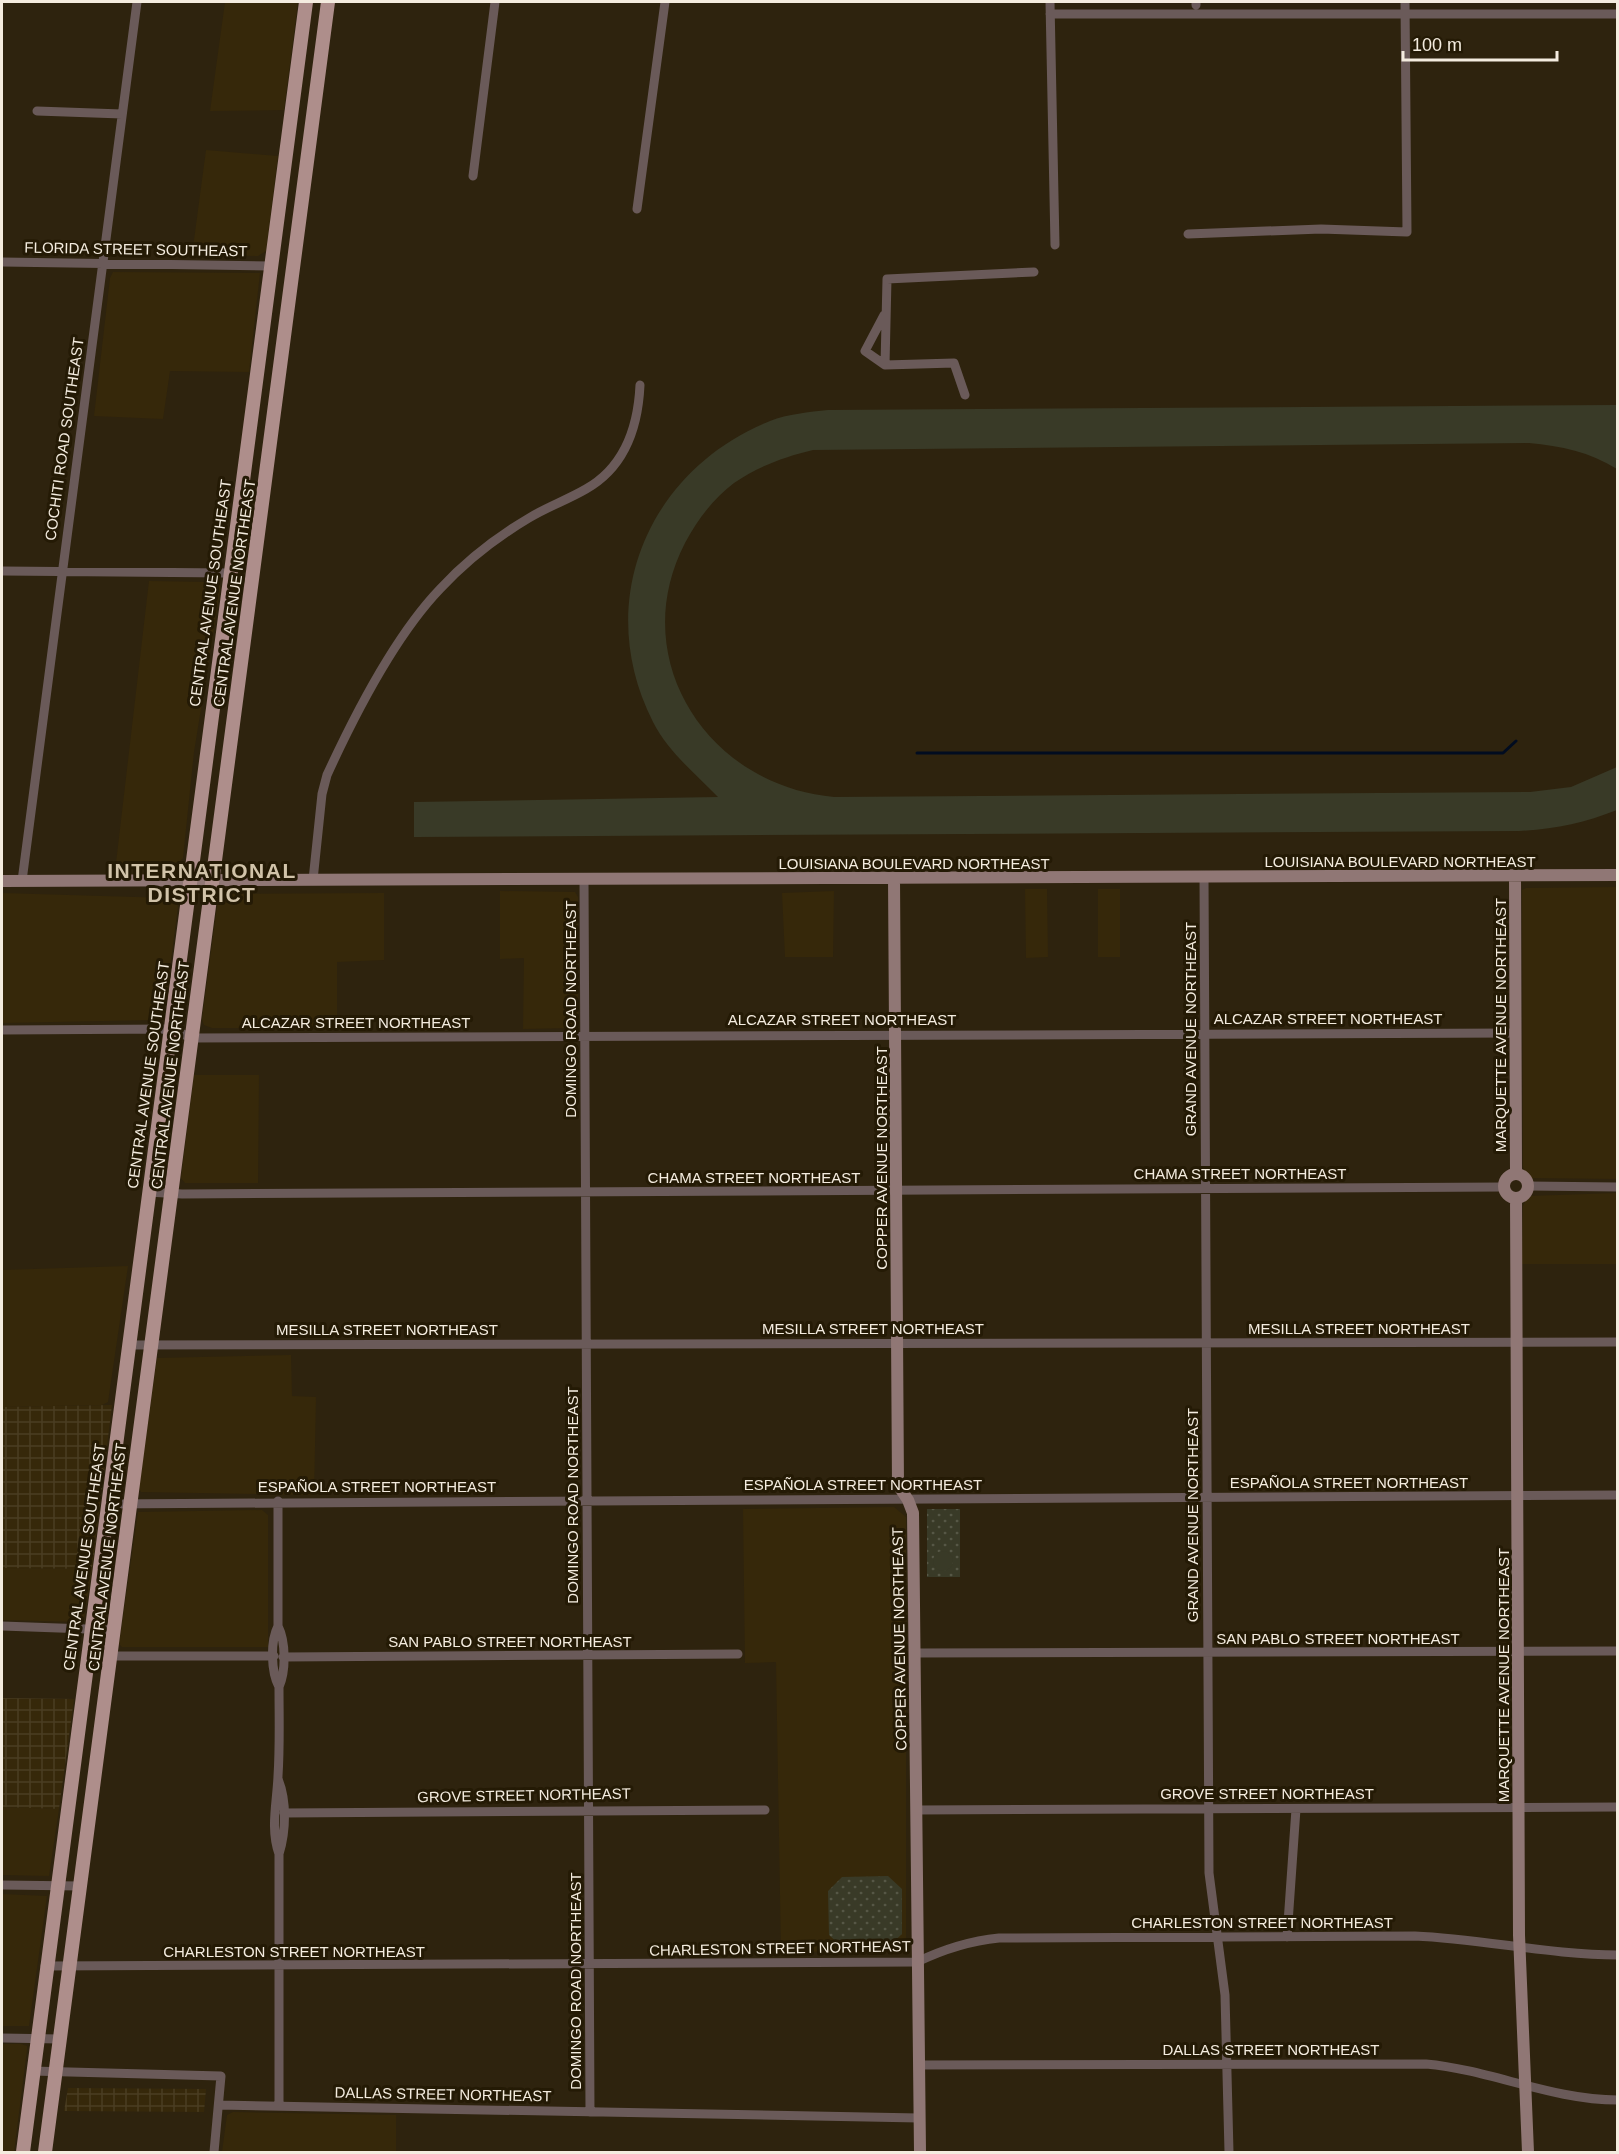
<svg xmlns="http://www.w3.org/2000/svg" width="1619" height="2154" viewBox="0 0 1619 2154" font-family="Arial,sans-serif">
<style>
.built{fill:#36280a}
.industrial{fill:url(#industrial-grid)}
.grass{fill:url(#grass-dots)}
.park{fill:#393a27}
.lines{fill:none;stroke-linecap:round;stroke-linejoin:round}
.stream{stroke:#010c20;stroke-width:3}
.street{stroke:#6a5a59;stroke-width:9}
.secondary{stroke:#907775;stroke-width:12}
.primary{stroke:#ae8e8b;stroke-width:14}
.labels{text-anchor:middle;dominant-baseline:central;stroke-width:6;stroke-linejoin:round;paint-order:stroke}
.street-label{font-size:15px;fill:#f4ecdf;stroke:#241a05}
.district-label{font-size:21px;font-weight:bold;letter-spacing:1.5px;fill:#d1c3a9;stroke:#241a05}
</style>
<defs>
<pattern id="industrial-grid" width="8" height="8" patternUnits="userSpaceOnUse" patternTransform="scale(1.5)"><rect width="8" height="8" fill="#36280a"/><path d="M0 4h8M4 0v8" fill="none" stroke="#4a3d22"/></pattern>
<pattern id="grass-dots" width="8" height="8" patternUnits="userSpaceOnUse" patternTransform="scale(1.5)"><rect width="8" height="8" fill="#393a27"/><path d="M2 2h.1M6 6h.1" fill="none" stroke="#565746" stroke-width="1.8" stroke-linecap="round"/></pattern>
</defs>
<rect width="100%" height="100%" fill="#2e230e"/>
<path class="built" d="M225,2H298L284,110L210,111Z
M206,150L278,156L266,251L258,256L192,255Z
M113,272L260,273L249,372L170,371L163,419L94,416L110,278Z
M214,580L220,584V591L194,752L183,858L178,863H116L149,581L206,582Z
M1617,887V1179L1530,1178L1525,1174L1523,1166L1522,890L1526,888Z
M1025,889H1047L1048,957L1026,958Z
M1098,889H1120V957H1098Z
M500,891L575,892L578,897V1019L571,1028L523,1029L524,958L500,959Z
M834,891L833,957H785L782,893Z
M2,893L169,898L176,901L178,907L164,1013L155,1020L2,1023Z
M384,893V960L337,962V1028H212L204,1025L202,1019L218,899L223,894Z
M194,1075H259L258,1183H185L181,1178Z
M1617,1193V1264H1522L1523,1206L1528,1196Z
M128,1266L108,1402L102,1405L2,1407V1270Z
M291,1355L292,1396L316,1397L314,1495L141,1492L139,1488L157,1358Z
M894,1507L906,1517V1951L781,1952L776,1662L745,1663L743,1509Z
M262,1510L268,1515V1647H122L119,1644L138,1512Z
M2,1568L92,1569L84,1619L77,1622L2,1620Z
M2,1807L59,1809L49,1876L2,1875Z
M2,1894L47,1896L29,2026H2Z
M2,2044H21L27,2046V2050L14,2152H2Z
M233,2112L396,2115V2152H222L227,2115Z"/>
<path class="industrial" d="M112,1405L92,1569L2,1568V1407Z
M2,1698L74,1699L59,1809L2,1807Z
M68,2088L206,2089L204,2112L64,2111Z"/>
<path class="grass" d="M927,1509H960V1577H927Z
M888,1876L902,1889V1934L888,1947L843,1948L829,1935L828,1891L842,1877Z"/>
<path class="park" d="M1617,405V469C1590,452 1561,446 1529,443L813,450C784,457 759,466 734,483C714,498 697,520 685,543C625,659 708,786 834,797L1530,792L1571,787L1617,767V810C1584,823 1555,829 1519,831L414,837V802L718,797C695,773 669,753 653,722C592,602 648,470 770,421C788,414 809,412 828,410Z
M933 1561a10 10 0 1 1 20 0a10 10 0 1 1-20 0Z"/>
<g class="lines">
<path class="stream" d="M917,753H1503L1516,741"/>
<path class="street" d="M1050,2L1055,245
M1196,5V2
M1050,14H1618
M37,111L122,114
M473,176L495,2
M637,209L665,2
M1188,234L1321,229L1407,232L1405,2
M2,262L271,266
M884,315L865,351L885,365
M965,395L954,363L885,365L887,279L1034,272
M2,571L229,573
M1204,877L1209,1873L1225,1995L1229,2152
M584,879L590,2112
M313,880L322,794L327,775C355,714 394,637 440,589C466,561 497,537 529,518C547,507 567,500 586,489C625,467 638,428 640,385
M22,881L137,2
M2,1030L171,1029L192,1038L1514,1033
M1528,1186L1618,1187
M148,1192L182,1194L1504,1187
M128,1345L1618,1342
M278,1501V1626C270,1642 271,1672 279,1687
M108,1504L1618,1495
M2,1626L115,1630
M278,1626C286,1642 286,1671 279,1687C279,1717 280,1746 278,1776C277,1802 270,1829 279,1854
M915,1653L1618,1651
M87,1656H274
M283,1657L738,1654
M278,1779C287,1801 286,1831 279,1854V2105
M916,1810L1618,1807
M284,1813L765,1810
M2,1885L81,1886
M1287,1937L1296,1809
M45,1966L917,1962C944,1949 969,1941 999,1938L1415,1936C1483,1939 1551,1955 1618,1955
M2,2038L60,2039
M920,2065L1426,2064C1491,2070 1552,2100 1618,2100
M32,2071L221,2076L214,2152
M220,2105L919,2118"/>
<path class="secondary" d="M1515,875L1516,1174
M894,878L898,1485L908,1500L913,1513L920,2152
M2,881L1618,875
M1504 1186a12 12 0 1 1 24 0a12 12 0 1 1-24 0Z
M1516,1198L1519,1935L1528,2152"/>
<path class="primary" d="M23,2152L306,2
M45,2152L328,2"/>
</g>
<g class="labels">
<g class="street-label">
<text transform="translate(136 249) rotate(1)">FLORIDA STREET SOUTHEAST</text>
<text transform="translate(64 439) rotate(-82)">COCHITI ROAD SOUTHEAST</text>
<text transform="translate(210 593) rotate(-82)">CENTRAL AVENUE SOUTHEAST</text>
<text transform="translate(234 593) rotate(-82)">CENTRAL AVENUE NORTHEAST</text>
<text x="1400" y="861">LOUISIANA BOULEVARD NORTHEAST</text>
<text x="914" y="863">LOUISIANA BOULEVARD NORTHEAST</text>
<text transform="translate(570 1009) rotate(-90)">DOMINGO ROAD NORTHEAST</text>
<text x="1328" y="1018">ALCAZAR STREET NORTHEAST</text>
<text x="842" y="1019">ALCAZAR STREET NORTHEAST</text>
<text x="356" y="1022">ALCAZAR STREET NORTHEAST</text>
<text transform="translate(1500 1025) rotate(-90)">MARQUETTE AVENUE NORTHEAST</text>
<text transform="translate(1190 1029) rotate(-90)">GRAND AVENUE NORTHEAST</text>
<text transform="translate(148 1075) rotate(-82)">CENTRAL AVENUE SOUTHEAST</text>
<text transform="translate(170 1075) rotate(-83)">CENTRAL AVENUE NORTHEAST</text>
<text transform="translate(881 1158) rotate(-90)">COPPER AVENUE NORTHEAST</text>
<text x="1240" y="1173">CHAMA STREET NORTHEAST</text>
<text x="754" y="1177">CHAMA STREET NORTHEAST</text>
<text x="873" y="1328">MESILLA STREET NORTHEAST</text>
<text x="1359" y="1328">MESILLA STREET NORTHEAST</text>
<text x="387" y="1329">MESILLA STREET NORTHEAST</text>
<text x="1349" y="1482">ESPAÑOLA STREET NORTHEAST</text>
<text x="863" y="1484">ESPAÑOLA STREET NORTHEAST</text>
<text x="377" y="1486">ESPAÑOLA STREET NORTHEAST</text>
<text transform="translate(572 1495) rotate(-90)">DOMINGO ROAD NORTHEAST</text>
<text transform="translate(1192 1515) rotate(-90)">GRAND AVENUE NORTHEAST</text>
<text transform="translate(84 1557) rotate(-82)">CENTRAL AVENUE SOUTHEAST</text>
<text transform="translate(107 1557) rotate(-83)">CENTRAL AVENUE NORTHEAST</text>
<text x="1338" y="1638">SAN PABLO STREET NORTHEAST</text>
<text transform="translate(899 1639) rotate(-91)">COPPER AVENUE NORTHEAST</text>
<text x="510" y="1641">SAN PABLO STREET NORTHEAST</text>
<text transform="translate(1503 1675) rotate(-90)">MARQUETTE AVENUE NORTHEAST</text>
<text x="1267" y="1793">GROVE STREET NORTHEAST</text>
<text transform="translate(524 1795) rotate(-1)">GROVE STREET NORTHEAST</text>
<text x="1262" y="1922">CHARLESTON STREET NORTHEAST</text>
<text transform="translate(780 1948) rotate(-1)">CHARLESTON STREET NORTHEAST</text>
<text x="294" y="1951">CHARLESTON STREET NORTHEAST</text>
<text transform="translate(575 1981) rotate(-90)">DOMINGO ROAD NORTHEAST</text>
<text x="1271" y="2049">DALLAS STREET NORTHEAST</text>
<text transform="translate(443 2094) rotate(1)">DALLAS STREET NORTHEAST</text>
</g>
<g class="district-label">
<text x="202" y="870">INTERNATIONAL<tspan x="202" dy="24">DISTRICT</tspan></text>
</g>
</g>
<rect width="1619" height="2154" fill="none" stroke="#f4ecdf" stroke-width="6"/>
<path d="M1403 51v9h154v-9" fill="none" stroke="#f4ecdf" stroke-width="3"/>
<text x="1412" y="51" font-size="18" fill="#f4ecdf" stroke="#241a05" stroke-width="4.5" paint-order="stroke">100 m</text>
</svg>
